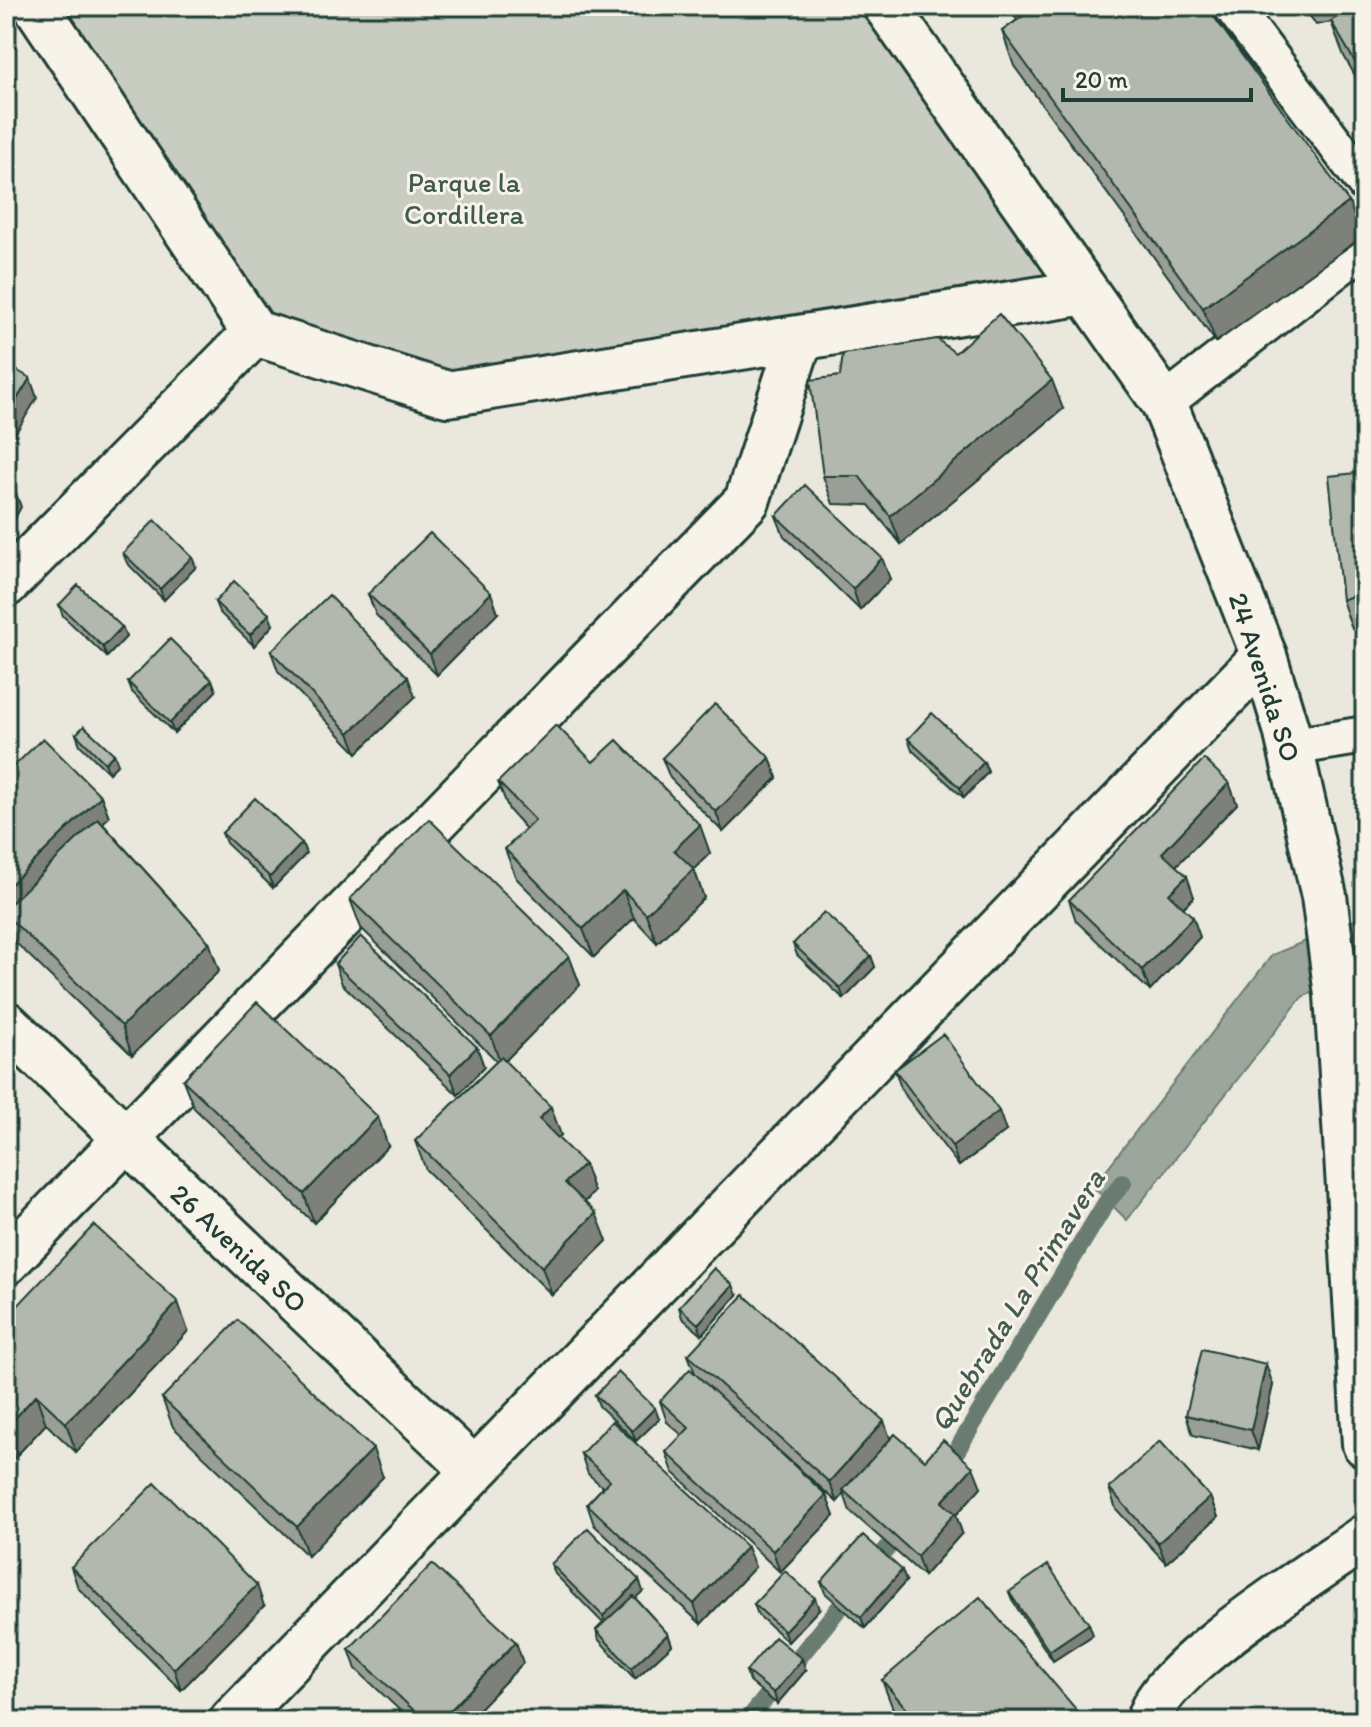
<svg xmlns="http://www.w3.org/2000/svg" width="1371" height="1727" viewBox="0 0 1371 1727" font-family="Itim,sans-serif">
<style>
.green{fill:#c8ccc1;stroke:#74847a;stroke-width:2}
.water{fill:#9ca69c;stroke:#6a7c72;stroke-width:2}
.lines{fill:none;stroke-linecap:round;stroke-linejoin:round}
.stream{stroke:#6a7c72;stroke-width:18}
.lane-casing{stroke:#1f3d34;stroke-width:42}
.street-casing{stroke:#1f3d34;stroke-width:50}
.secondary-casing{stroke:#1f3d34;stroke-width:50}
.lane{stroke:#f7f3e8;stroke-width:36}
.street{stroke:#f7f3e8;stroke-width:44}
.secondary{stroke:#f7f3e8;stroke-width:44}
.wall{fill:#999e96;stroke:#1f3d34;stroke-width:2}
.shaded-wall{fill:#7d817a;stroke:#1f3d34;stroke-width:2}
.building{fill:#b2b8ae;stroke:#1f3d34;stroke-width:2}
.labels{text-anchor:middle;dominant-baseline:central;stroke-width:6;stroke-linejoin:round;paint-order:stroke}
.park-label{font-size:28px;fill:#415a50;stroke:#f7f3e8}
.street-label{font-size:28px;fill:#1f3d34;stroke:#f7f3e8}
.water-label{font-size:30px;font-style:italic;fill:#445c53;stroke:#f7f3e8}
</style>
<rect width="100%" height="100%" fill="#eae8dd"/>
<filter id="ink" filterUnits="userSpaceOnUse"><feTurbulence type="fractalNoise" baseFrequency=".0125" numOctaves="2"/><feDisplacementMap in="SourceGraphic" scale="16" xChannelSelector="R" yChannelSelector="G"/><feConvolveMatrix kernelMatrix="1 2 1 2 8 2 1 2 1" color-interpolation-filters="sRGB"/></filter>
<g filter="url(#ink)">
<path class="green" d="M36,6H885L1084,291L447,393L255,333Z"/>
<path class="water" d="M1365,916V970L1302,997L1127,1220L1093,1187L1272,955Z"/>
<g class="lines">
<path class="stream" d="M945,1470L1106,1203L1123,1183
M747,1721L905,1527"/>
<g class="lane-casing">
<path id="lane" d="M1232,6L1365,183
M1164,403L1365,247
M1290,747L1365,735"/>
</g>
<g class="street-casing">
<path id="street" d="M255,333L447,394L1086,292
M6,584L255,333L36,6
M6,1024L474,1470
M6,1262L747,501L800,338
M232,1721L1264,656
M1149,1721C1156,1670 1320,1569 1365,1537"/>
</g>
<g class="secondary-casing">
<path id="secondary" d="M886,6L1164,403L1264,656L1286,729L1324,896L1337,995L1365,1444"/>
</g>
<use href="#lane" class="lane"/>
<use href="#street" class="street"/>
<use href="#secondary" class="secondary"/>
</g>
<path class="wall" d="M1010,6H1206L1362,237L1216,342L1014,66L1002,31L1017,20L1012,13Z
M1303,6H1365V93L1344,56L1331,22L1316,25Z
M955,353L1063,409L901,544L869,505L833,504L823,476L840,376Z
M1365,472V624L1352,629L1342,600Z
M776,516L890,579L860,610L784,536Z
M123,553L196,567L164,600L127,563Z
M368,594L498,613L437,675L376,615Z
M215,602L273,625L254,646L219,612Z
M59,605L122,627L126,637L107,657L63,616Z
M271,651L415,697L357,753L278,671Z
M212,680L216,691L174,733L132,692L128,682Z
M76,734L114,754L118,764L109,773L80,745Z
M908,739L984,762L988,772L964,798L912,750Z
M662,758H770L777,778L723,832L670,778Z
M593,762L710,853L694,869L704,898L657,943L634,918L594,957L516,878L505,849L526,829L509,810L498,782Z
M6,774L101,796L109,817L102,823L209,942L219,971L132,1055L13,940L6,922Z
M1229,783L1237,804L1176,866L1194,897L1183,908L1200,937L1150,991L1076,921L1069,900Z
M222,833L302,843L306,854L273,888L226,843Z
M350,899L569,956L580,985L505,1061L561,1135L558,1139L584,1164L594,1192L585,1202L607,1241L552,1295L426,1170L415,1141L497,1061L361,928Z
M793,944L871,956L875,967L844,999L797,955Z
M335,964L477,1047L484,1067L458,1095L342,984Z
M895,1070L1006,1131L959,1166L902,1091Z
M183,1080L388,1146L314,1223L194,1108Z
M737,1295L702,1335L682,1318L679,1307Z
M6,1307L12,1312L188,1331L76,1452L46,1424L6,1467Z
M688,1355L890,1439L925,1460L981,1487L956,1515L962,1533L924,1576L850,1511L844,1494L837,1502L761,1435L826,1495L834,1516L780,1572L673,1472L666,1452L682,1435L667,1422L660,1401L695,1373Z
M1273,1385L1258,1450L1193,1435L1186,1415Z
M595,1395L659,1419L636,1441L599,1406Z
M162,1398L383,1477L308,1556L173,1427Z
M581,1454L755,1567L701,1624L594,1525L587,1504L603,1487L588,1474Z
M1109,1488L1210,1497L1218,1517L1166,1563L1116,1509Z
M551,1564L643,1591L635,1598L668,1634L672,1645L635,1679L599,1640L596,1630L603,1623L555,1574Z
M71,1567L264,1606L181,1690L78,1588Z
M906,1581L865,1628L825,1593L821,1582Z
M1009,1592L1089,1624L1093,1635L1053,1661L1013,1602Z
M754,1604L819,1609L788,1642L758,1615Z
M349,1649L523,1663L467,1721H411L356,1669Z
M806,1670L777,1704L750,1682L746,1671Z
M882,1680L1086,1721H903L893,1709Z"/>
<path class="shaded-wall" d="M1349,202L1362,237L1216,342L1203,308Z
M30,378L37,398L6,449V417Z
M1052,380L1063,409L901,544L890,516Z
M8,472L21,507L6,535V476Z
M192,557L196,567L164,600L160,589Z
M882,558L890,579L860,610L853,589Z
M491,593L498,613L437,675L430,654Z
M269,614L273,625L254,646L250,635Z
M122,627L126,637L107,657L103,647Z
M408,677L415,697L357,753L349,733Z
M212,680L216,691L174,733L170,723Z
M114,754L118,764L109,773L105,763Z
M770,758L777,778L723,832L716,812Z
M984,762L988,772L964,798L960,788Z
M1229,783L1237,804L1169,873L1162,853Z
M101,796L109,817L6,916V889Z
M700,825L710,853L694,869L704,898L657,943L646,914L674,850Z
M302,843L306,854L273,888L270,877Z
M1187,876L1194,897L1176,914L1169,894Z
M623,890L634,918L594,957L583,929Z
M1193,917L1200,937L1150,991L1142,970Z
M209,942L219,971L132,1055L122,1026Z
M569,956L580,985L501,1065L491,1036Z
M871,956L875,967L844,999L840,988Z
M477,1047L484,1067L458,1095L450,1074Z
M551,1107L561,1135L549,1148L539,1119Z
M999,1111L1006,1131L959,1166L952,1146Z
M378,1117L388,1146L314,1223L304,1194Z
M584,1164L594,1192L576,1211L565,1183Z
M596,1213L607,1241L552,1295L542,1267Z
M733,1285L737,1295L702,1335L698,1324Z
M178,1302L188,1331L76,1452L66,1423Z
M1266,1364L1273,1385L1258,1450L1251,1430Z
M36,1395L46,1424L6,1467V1428Z
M655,1408L659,1419L636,1441L632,1431Z
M884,1421L891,1441L843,1490L844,1494L837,1502L829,1482Z
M373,1449L383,1477L308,1556L297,1527Z
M973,1467L981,1487L956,1515L962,1533L924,1576L917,1556L942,1502Z
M826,1495L834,1516L780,1572L773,1551Z
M1210,1497L1218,1517L1166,1563L1158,1543Z
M747,1547L755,1567L701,1624L694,1604Z
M902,1570L906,1581L865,1628L861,1617Z
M639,1580L643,1591L606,1626L603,1616Z
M257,1585L264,1606L181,1690L174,1669Z
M815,1598L819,1609L788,1642L784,1631Z
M1089,1624L1093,1635L1053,1661L1049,1651Z
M668,1634L672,1645L635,1679L631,1668Z
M516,1642L523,1663L467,1721H440Z
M802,1659L806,1670L777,1704L774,1693Z"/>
<path class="building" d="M1020,6H1206L1349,202L1203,308L1002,31L1026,14Z
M1355,6H1365V79L1331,21Z
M999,314L1052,380L890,516L859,476H823L810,380L840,376L843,354L937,339L955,353Z
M6,364L30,378L6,417Z
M1365,472V591L1342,600L1329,476Z
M805,485L882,558L853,589L776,516Z
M155,520L192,557L160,589L123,553Z
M430,533L491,593L430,654L368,594Z
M234,581L269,614L250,635L215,602Z
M78,585L122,627L103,647L59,605Z
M329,595L408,677L349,733L271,651Z
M170,639L212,680L170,723L128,682Z
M715,704L770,758L716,812L662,758Z
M932,713L984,762L960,788L908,739Z
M556,725L593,762L617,740L700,825L674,850L694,869L646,914L623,890L583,929L505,849L535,820L498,782Z
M84,726L114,754L105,763L76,734Z
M43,738L101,796L6,889V774Z
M1204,759L1229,783L1162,853L1187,876L1169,894L1193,917L1142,970L1069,900Z
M255,798L302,843L270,877L222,833Z
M98,819L209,942L122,1026L6,915V908Z
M429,819L569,956L491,1036L350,899Z
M824,912L871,956L840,988L793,944Z
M361,936L477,1047L450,1074L335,964Z
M257,1002L378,1117L304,1194L183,1080Z
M943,1034L999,1111L952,1146L895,1070Z
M501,1057L551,1107L539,1119L584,1164L565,1183L596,1213L542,1267L415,1141Z
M94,1225L178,1302L66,1423L36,1395L6,1428V1307L12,1312Z
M714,1268L733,1285L698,1324L679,1307Z
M744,1295L884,1421L829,1482L688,1355Z
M238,1320L373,1449L297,1527L162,1398Z
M1202,1349L1266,1364L1251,1430L1186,1415Z
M690,1369L826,1495L773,1551L666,1452L689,1428L660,1401Z
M618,1372L655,1408L632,1431L595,1395Z
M612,1421L747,1547L694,1604L587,1504L610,1480L581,1454Z
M895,1434L925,1460L943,1440L973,1467L942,1502L955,1513L917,1556L843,1490Z
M1160,1441L1210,1497L1158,1543L1109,1488Z
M155,1483L257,1585L174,1669L71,1567Z
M588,1528L639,1580L603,1616L551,1564Z
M863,1535L902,1570L861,1617L821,1582Z
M432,1564L516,1642L440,1721H425L349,1649Z
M1048,1565L1089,1624L1049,1651L1009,1592Z
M785,1571L815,1598L784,1631L754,1604Z
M633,1596L668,1634L631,1668L596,1630Z
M980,1597L1086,1721H917L882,1680Z
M775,1637L802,1659L774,1693L746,1671Z"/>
</g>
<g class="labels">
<g class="park-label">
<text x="464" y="182">Parque la<tspan x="464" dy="32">Cordillera</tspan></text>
</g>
<g class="street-label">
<text transform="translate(1265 677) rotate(72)">24 Avenida SO</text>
<text transform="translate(239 1248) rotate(43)">26 Avenida SO</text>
</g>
<g class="water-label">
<text transform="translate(1017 1300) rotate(-58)">Quebrada La Primavera</text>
</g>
</g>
<rect width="1371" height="1727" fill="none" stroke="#f7f3e8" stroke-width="32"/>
<rect x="16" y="16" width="1339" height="1695" fill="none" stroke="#1f3d34" stroke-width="3" filter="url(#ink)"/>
<path d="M1063 88v12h188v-12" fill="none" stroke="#1f3d34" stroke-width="4"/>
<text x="1075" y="88" font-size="24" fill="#1f3d34" stroke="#f7f3e8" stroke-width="6" paint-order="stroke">20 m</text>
</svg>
